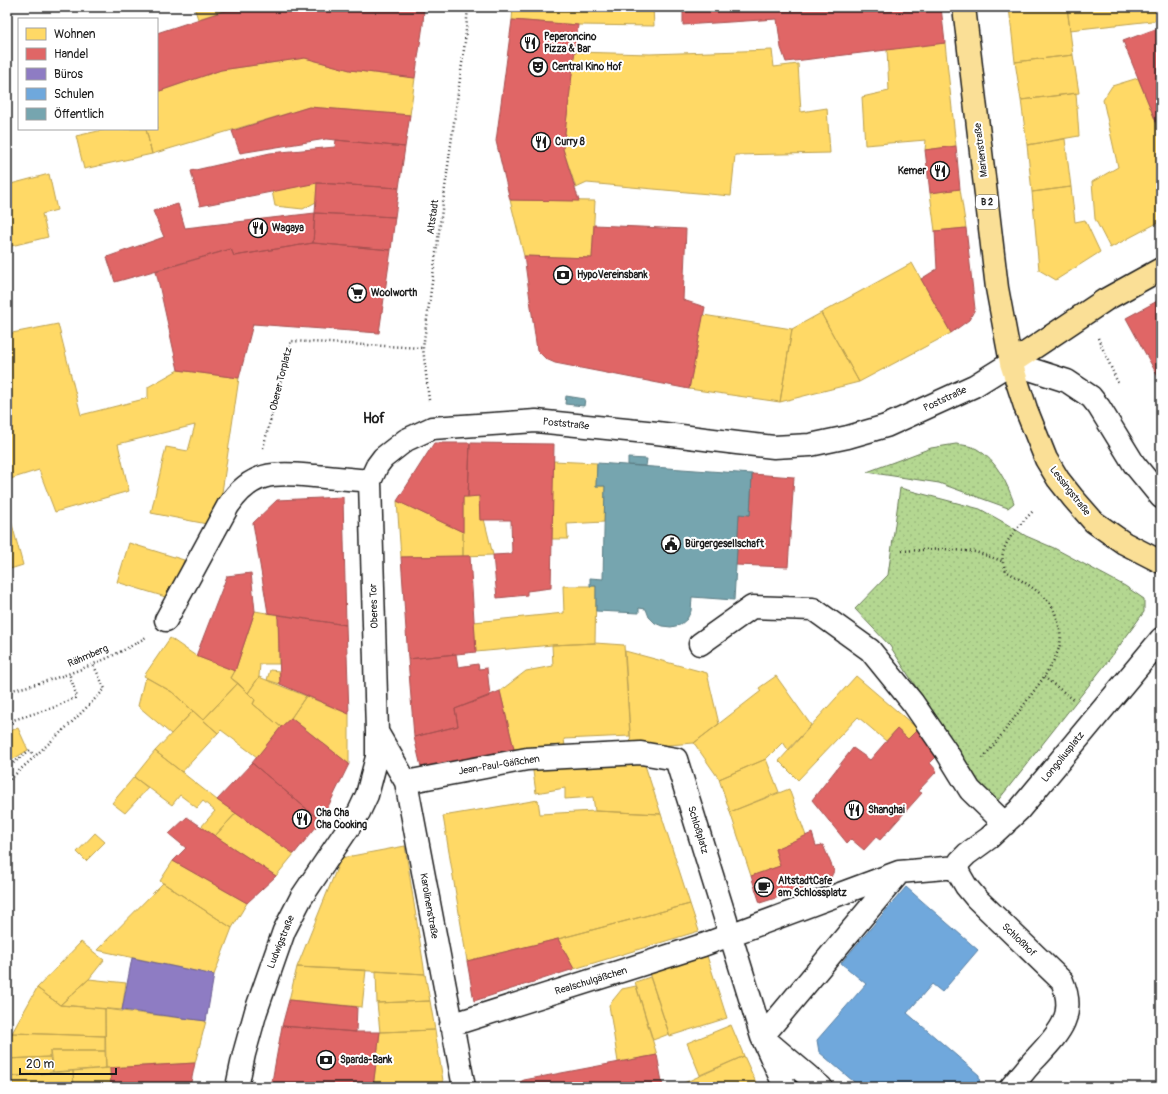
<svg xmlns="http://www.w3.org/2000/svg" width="1168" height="1094" viewBox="0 0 1168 1094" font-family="Pangolin,sans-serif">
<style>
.park{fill:url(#park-dots);stroke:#687a56}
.homes{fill:#ffd966;stroke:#bba050}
.shops{fill:#e06666;stroke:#a55050}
.offices{fill:#8e7cc3;stroke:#6c5f91}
.schools{fill:#6fa8dc;stroke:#567ea2}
.public{fill:#76a5af;stroke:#5b7c83}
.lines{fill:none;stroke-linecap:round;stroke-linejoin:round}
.minor-casing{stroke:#1c1c1c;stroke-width:25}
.major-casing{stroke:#1c1c1c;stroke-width:25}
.path{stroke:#1c1c1c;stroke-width:2.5;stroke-dasharray:1 3;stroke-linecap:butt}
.minor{stroke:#fff;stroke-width:22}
.major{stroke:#fadf96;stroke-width:22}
.labels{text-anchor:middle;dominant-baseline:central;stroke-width:4;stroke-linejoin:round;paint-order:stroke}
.shield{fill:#fff;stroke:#606060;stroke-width:1}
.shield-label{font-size:9px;font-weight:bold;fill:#1c1c1c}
.poi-label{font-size:10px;font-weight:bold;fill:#1c1c1c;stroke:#fff;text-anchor:start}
.street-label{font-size:10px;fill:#1c1c1c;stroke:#fff}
.district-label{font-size:14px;font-weight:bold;fill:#1c1c1c;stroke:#fff}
</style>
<defs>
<pattern id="park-dots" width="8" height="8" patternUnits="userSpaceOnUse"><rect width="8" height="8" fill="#b4d791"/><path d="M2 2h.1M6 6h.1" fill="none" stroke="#9ab87c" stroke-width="1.8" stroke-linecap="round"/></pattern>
</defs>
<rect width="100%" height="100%" fill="#fff"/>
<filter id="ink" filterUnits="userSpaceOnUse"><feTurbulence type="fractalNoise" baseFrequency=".025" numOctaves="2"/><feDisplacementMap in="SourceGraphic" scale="8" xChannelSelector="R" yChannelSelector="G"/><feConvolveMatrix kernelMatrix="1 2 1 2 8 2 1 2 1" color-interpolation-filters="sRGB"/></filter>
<g filter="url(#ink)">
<path class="park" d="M956,444C963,445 972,446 977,449C997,461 1007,483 1014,503L1008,508L939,483L867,472L931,448Z
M900,488L980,509L1005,523L1026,536L1054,548L1125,586L1144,599V612L1112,656L996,803L970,772L890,646L855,609L888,575Z"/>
<path class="homes" d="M194,7H236L198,19Z
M513,7H653L654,26L578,25L512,20Z
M1009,7H1067L1073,55L1015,62Z
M1067,7H1161V20L1070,30Z
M945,43L956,146L925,150L926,140L865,145L862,97L889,91L887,50L904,47Z
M772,50L774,67L798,64L801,112L827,108L830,153L735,155L731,196L587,183L576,188L563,149L574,52L650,54Z
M1073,55L1079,93L1021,100L1015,62Z
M305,58L350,70L415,78L410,115L309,107L152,154L146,129H157V92L221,70Z
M1138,78L1161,134V221L1110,248L1095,219L1092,182L1118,167L1103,100L1112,86Z
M1076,93L1079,136L1027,145L1021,100Z
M107,129H146L152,154L84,169L76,136Z
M1065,139L1071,187L1032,192L1027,145Z
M49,174L57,210L42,214L48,237L7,247V185Z
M317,183L316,202L303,209L275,206L272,191Z
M1071,187L1075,222L1085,220L1100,252L1056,280L1039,270L1032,192Z
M960,189L966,228L935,231L930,193Z
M510,200L595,201L592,258L524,256Z
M912,263L951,333L859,382L821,313Z
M821,313L859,382L780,402L792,329Z
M703,315L792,329L780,402L689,389Z
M58,324L81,415L148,398V387L178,370L239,378L217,526L151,513L166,447L188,451L195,425L118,444L129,491L55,512L39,470L7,480V334Z
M553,461L597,463L596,486H605L604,522L567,524L568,539H552Z
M479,496L480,520L484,519L493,555L463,556V497Z
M397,501L463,532V556L401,557Z
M7,506L23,565L7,570Z
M129,543L184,560L172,599L117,582Z
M563,586H596L595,643L552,645L476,652L474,622L564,613Z
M255,611L278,615L279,664H260L259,677L248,693L231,678L235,671Z
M170,638L196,656L235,671L231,678L238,683L203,720L172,692L144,676Z
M595,643L624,645L630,736L564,739L565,746L514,749L500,691L526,671L553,666L552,645Z
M625,651L707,673L719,724L694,743L631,748Z
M270,670L279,671L280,684L267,680Z
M776,676L811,725L788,750L783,742L766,759L719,779L694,743L761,691L759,688Z
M856,676L918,729L908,739L897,729L886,741L858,717L798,780L779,761Z
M259,677L306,696L291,718L281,727L253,704L255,700L248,693Z
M147,678L172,692L193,711L171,734L138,706L144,681Z
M238,683L255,700L253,704L281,727L257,757L221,730L218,733L203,720Z
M306,696L349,714V764L291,718Z
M193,711L218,733L182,772L155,751Z
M18,728L28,750L7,763V732Z
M155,751L217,800L236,813L215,836L201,827L215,811L203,801L197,808L180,795L172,805L134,777Z
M643,759L661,814L595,811L593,797L565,799V788L536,793L532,764Z
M766,759L779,792L730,812L719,779Z
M134,777L148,788L125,813L112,803Z
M789,789L806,836L775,849L780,866L751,876L730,812Z
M538,800L540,814L595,811L661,814L690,904L558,939L467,961L443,816Z
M236,813L294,854L276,876L215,836Z
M95,833L105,842L86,861L77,852Z
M405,846L425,974L297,967L341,858Z
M173,861L247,903L232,928L160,881Z
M163,883L232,928L214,975L97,950Z
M690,904L699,931L574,969L558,939Z
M81,942L104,960L89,979L60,1005L37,988Z
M707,956L727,1018L670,1036L649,973Z
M297,967L366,970L362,1007L289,1000Z
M376,971L425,974L430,1001L377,1003Z
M650,977L669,1034L653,1040L635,982Z
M89,979L126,983L122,1010L60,1005Z
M636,986L657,1055L618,1062L609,1005L622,989Z
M37,988L60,1005L105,1009V1036L12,1033Z
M430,1001L435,1030L380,1032L377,1003Z
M105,1009L206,1021L195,1063L106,1068Z
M731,1025L744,1056L700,1075L687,1043Z
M435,1030L444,1087H373L380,1032Z
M12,1033L105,1036V1051H50V1057L7,1059V1043Z
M50,1051H105L106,1068L53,1072Z
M744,1056L758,1087H686L684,1083Z
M50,1057L53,1072L7,1077V1059Z
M110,1068L111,1087H74L73,1071Z
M73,1071L74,1087H7V1077Z"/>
<path class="shops" d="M236,7H424L423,25L415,78L350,70L305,58L221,70L157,92V33Z
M683,7H941L945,43L786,62L781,48L777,19L683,25Z
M512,20L578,25L563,149L579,201L510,200L496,141Z
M1161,27V134L1123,41Z
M309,107L410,115L405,147L326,139L240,153L232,131Z
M336,140L405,147L399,188L317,183L200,206L191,171L270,153L335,147Z
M956,146L960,189L930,193L925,150Z
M317,183L399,188L395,217L315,213Z
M178,204L185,228L315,213L313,243L234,256L231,249L115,282L107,257L164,237L153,211Z
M315,213L395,217L391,250L313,243Z
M594,225L686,229L683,300L705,307L689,389L555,363L546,359L537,350L524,256L592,258Z
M966,228L975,309L969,320L951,333L921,279L937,269L935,231Z
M313,243L391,250L379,333L253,324L239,378L178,370L156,271L231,249L234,256Z
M1161,299V382L1126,318Z
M434,443H470L468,497H463V532L397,501Z
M470,443L554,444L551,588L527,591V595L497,598L493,555L512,554L511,520H480L479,496L468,497Z
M752,474L794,477L788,567L736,565L739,514L750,515Z
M343,497L346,625L268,613L253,523L277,500Z
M463,556H470L476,652L408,659L401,557Z
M251,573L255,611L235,671L196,656L227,576Z
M278,615L346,625L349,714L280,684Z
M456,654L458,667L478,664L479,669L487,668L490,696L455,709L458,726L414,737L408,659Z
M500,691L514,749L422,771L414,737L458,726L455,709Z
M291,718L349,764L321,821L252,763L281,727Z
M897,729L908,739L918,729L941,752L930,763L937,771L918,791L922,793L880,840L876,837L864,850L851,839L847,843L812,800L853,748L870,760Z
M252,763L321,821L294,854L217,800Z
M187,817L215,836L276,876L247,903L173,861L186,848L169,834Z
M812,833L816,846L823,845L834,871L829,881L760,903L751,876L780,866L775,849Z
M558,939L574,969L474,1001L467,961Z
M289,1000L357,1007L356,1032L282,1026Z
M282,1026L356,1032H380L373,1087H271Z
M657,1055L663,1087H510L524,1080Z
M195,1063L190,1087H111L110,1068Z"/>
<path class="offices" d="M132,958L214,975L206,1021L122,1010Z"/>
<path class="schools" d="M906,887L978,950L942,992L932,984L907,1013L979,1075L980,1087H860L819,1052L817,1040L866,984L841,963Z"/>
<path class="public" d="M566,396L585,399L584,406L565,404Z
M628,458L647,459L646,466L628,465Z
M597,463L752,474L750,515L739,514L734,600L692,597L691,611L687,619L680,625L671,627L662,626L655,623L649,617L646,609L639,608V613L596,611V586H590V578L603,579L605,486H596Z"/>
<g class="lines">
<g class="minor-casing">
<path id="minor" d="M166,620L228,506C252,470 275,473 315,476C333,478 352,479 370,481
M700,644L752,607L813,609L870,650L913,703L946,751L970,790L1005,824
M377,732L406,782L464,1087
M406,782L527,759L641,753L676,759L762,1037L785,1087
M451,1025L703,945L899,872L957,867
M762,1037L899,873
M768,1042L821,1087
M237,1087L244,1054L256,1011L284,931L301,898L359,812L367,795L377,757V732L370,481L377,466L383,458L406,440L432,428L536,421L657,433L737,443L774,447L810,445L848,437L886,426L974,386L1011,363L1067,381L1091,397L1099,407L1134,464L1161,497
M1011,1087C1020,1077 1028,1066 1037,1057C1059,1033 1077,1015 1062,981L976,898L966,886L959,874L957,867L960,861L967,854L989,838L1019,810L1161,639"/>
</g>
<g class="major-casing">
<path id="major" d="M964,7L997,288L1011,363L1026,409L1046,459L1058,479L1073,498L1094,522L1124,543L1161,562
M1011,363L1105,300L1161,269"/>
</g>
<path class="path" d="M1098,338L1118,383
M429,400L423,348L465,42L468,7
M263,448L291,341L423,348
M902,551L943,549L976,552L1002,561
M1044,677L1074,700
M7,691C51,682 108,662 146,637
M7,693L14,691
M7,722L55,707L77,697L69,673
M983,758C998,740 1012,721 1026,702C1038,685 1052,668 1059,648C1064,635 1056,608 1046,599C1035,588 1019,579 1006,571C1005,568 1003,565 1003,562C999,544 1022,523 1033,511
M7,768L30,750L34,756
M7,782L72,722L105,689L93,664"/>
<use href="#minor" class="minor"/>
<use href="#major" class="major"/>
</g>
</g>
<defs>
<g id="restaurant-ring" transform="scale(1)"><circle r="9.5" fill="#fff" stroke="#1c1c1c" stroke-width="1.5"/><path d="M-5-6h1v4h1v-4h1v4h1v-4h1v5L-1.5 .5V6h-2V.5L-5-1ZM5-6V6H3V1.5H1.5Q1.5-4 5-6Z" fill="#1c1c1c"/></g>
<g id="theatre-ring" transform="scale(1)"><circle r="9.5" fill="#fff" stroke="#1c1c1c" stroke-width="1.5"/><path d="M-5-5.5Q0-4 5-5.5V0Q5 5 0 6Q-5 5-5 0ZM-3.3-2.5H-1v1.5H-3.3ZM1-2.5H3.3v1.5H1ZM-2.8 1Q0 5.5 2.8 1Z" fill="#1c1c1c"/></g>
<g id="bank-ring" transform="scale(1)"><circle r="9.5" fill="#fff" stroke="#1c1c1c" stroke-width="1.5"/><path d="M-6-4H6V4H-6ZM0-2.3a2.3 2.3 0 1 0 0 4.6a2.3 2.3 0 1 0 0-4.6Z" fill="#1c1c1c"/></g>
<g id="supermarket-ring" transform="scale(1)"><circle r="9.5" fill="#fff" stroke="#1c1c1c" stroke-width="1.5"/><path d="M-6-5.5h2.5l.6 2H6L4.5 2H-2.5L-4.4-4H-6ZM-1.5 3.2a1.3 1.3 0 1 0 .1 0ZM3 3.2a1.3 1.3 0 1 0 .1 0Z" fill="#1c1c1c"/></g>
<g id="civic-ring" transform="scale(1)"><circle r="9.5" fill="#fff" stroke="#1c1c1c" stroke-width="1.5"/><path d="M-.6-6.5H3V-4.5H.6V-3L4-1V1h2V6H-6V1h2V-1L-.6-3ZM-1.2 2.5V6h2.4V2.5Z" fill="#1c1c1c"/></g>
<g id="cafe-ring" transform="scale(1)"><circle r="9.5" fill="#fff" stroke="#1c1c1c" stroke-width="1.5"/><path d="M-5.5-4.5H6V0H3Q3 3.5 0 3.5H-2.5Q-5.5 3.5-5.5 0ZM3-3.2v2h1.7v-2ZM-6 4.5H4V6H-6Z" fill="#1c1c1c"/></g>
</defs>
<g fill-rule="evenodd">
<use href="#restaurant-ring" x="530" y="43"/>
<use href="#theatre-ring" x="538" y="67"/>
<use href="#restaurant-ring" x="541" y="142"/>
<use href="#restaurant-ring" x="940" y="171"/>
<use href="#restaurant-ring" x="258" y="228"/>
<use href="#bank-ring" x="563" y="275"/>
<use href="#supermarket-ring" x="357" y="293"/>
<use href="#civic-ring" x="671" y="544"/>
<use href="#restaurant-ring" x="854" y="810"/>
<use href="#restaurant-ring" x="302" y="819"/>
<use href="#cafe-ring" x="764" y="887"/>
<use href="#bank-ring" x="326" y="1060"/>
</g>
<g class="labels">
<rect class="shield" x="976" y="195" width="22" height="14" rx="3"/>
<g class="shield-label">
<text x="987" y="202">B 2</text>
</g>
<g class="poi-label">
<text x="544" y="37">Peperoncino<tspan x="544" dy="12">Pizza &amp; Bar</tspan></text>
<text x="552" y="67">Central Kino Hof</text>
<text x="555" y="142">Curry 8</text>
<text x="926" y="171" text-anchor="end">Kemer</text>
<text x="272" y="228">Wagaya</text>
<text x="577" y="275">HypoVereinsbank</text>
<text x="371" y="293">Woolworth</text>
<text x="685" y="544">Bürgergesellschaft</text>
<text x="868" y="810">Shanghai</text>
<text x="316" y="813">Cha Cha<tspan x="316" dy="12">Cha Cooking</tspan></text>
<text x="778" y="881">AltstadtCafe<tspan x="778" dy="12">am Schlossplatz</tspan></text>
<text x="340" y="1060">Sparda-Bank</text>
</g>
<g class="street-label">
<text transform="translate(981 150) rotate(-97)">Marienstraße</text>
<text transform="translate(433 217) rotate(-82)">Altstadt</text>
<text transform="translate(281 379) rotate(-76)">Oberer Torplatz</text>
<text transform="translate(945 399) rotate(-25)">Poststraße</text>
<text transform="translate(566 424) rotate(6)">Poststraße</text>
<text transform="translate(1070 491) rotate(52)">Lessingstraße</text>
<text transform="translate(374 606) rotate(-92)">Oberes Tor</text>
<text transform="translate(88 656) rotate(-23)">Rähmberg</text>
<text transform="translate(1063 757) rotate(-51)">Longoliusplatz</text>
<text transform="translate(499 765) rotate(-9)">Jean-Paul-Gäßchen</text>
<text transform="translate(698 830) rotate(73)">Schloßplatz</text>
<text transform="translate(429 906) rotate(80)">Karolinenstraße</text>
<text transform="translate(1019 940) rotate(44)">Schloßhof</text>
<text transform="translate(281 942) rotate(-68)">Ludwigstraße</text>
<text transform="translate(591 981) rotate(-17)">Realschulgäßchen</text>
</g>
<g class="district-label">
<text x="374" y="418">Hof</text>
</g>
</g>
<rect width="1168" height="1094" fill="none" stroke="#fff" stroke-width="24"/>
<rect x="12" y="12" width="1144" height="1070" fill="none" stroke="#1c1c1c" stroke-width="1.5" filter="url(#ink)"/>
<rect x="18" y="18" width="140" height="112" fill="#ffffff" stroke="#a4a4a4"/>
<rect x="26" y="28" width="20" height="12" fill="#ffd966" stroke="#a4a4a4"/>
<text x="54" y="38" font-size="12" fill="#1c1c1c">Wohnen</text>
<rect x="26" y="48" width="20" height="12" fill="#e06666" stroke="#a4a4a4"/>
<text x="54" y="58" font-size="12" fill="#1c1c1c">Handel</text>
<rect x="26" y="68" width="20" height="12" fill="#8e7cc3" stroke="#a4a4a4"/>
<text x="54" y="78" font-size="12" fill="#1c1c1c">Büros</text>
<rect x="26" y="88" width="20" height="12" fill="#6fa8dc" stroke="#a4a4a4"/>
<text x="54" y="98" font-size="12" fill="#1c1c1c">Schulen</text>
<rect x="26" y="108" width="20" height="12" fill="#76a5af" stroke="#a4a4a4"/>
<text x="54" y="118" font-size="12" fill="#1c1c1c">Öffentlich</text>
<path d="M20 1068v6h96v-6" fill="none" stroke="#1c1c1c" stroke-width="2"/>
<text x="26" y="1068" font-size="12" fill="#1c1c1c" stroke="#ffffff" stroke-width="3" paint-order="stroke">20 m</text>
</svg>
